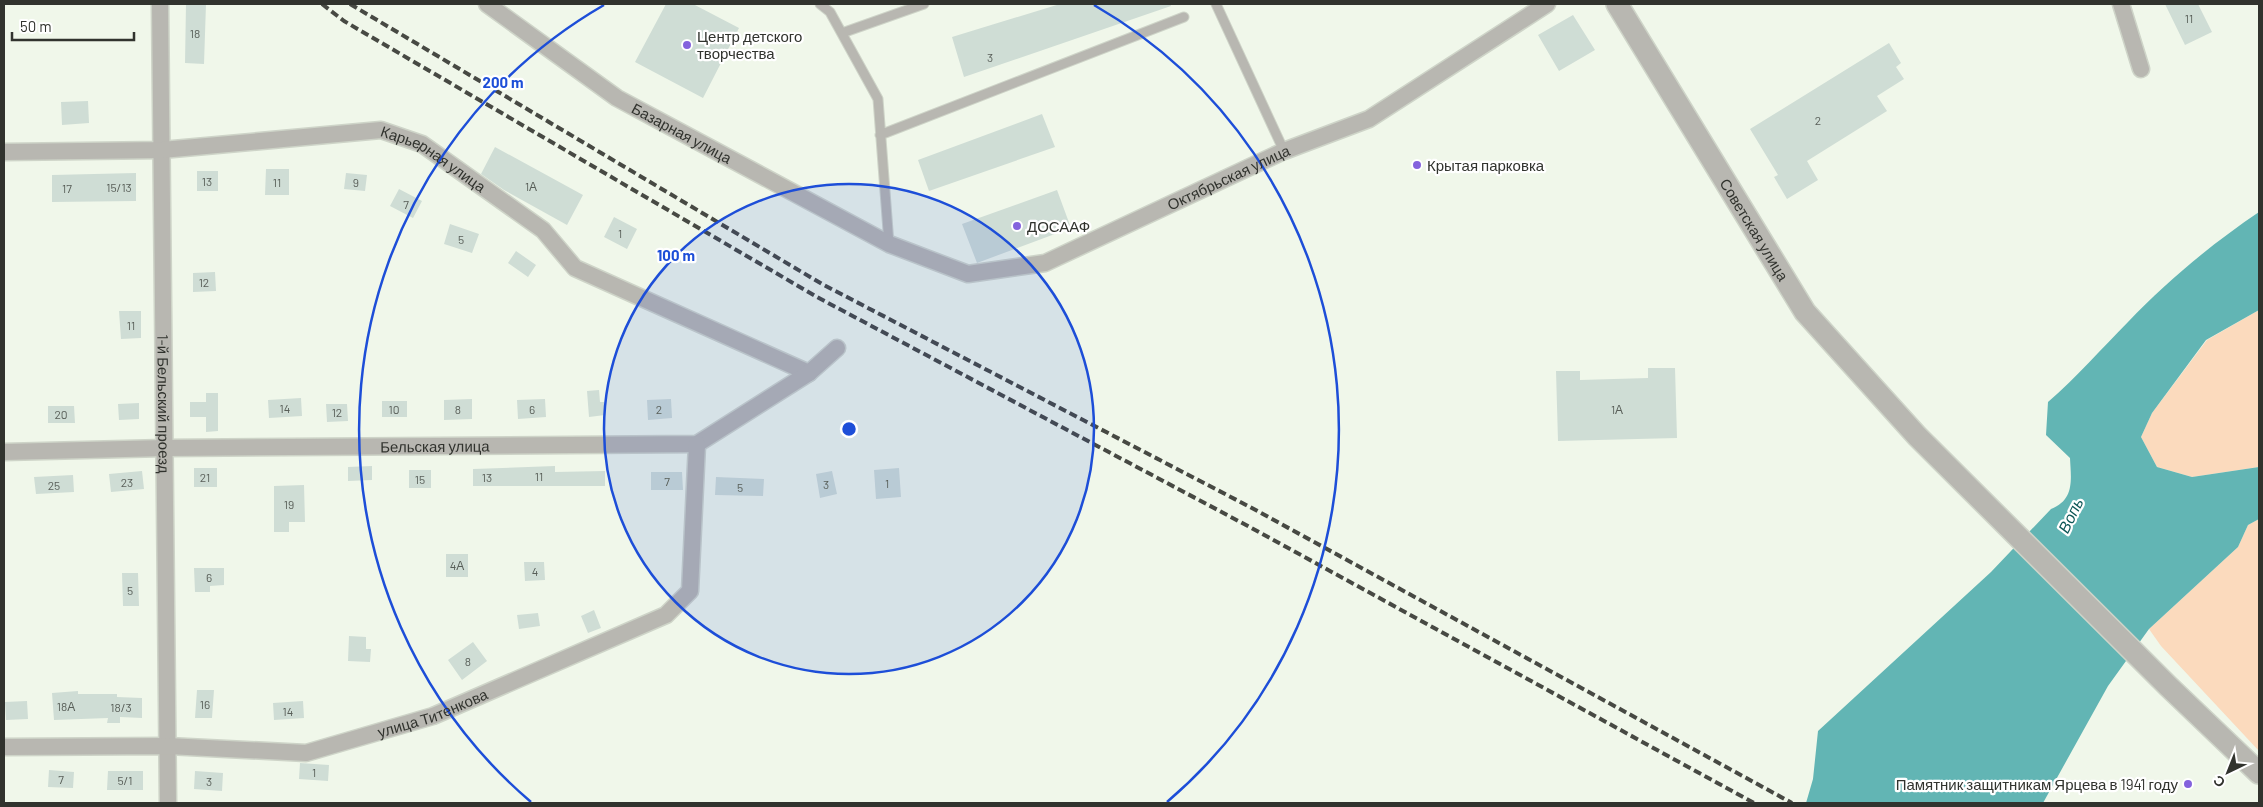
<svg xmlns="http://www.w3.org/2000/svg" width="2263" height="807" viewBox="0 0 2263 807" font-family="Barlow,sans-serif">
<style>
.green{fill:#fbdabd}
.water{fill:#62b5b4}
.building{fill:#cfddd5}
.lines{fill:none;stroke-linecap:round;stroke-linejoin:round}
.service-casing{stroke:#ced4c8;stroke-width:11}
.minor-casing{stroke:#ced4c8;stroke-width:19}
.tertiary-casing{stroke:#ced4c8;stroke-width:24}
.service{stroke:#b8b7b1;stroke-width:9}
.minor{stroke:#b8b7b1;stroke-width:16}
.tertiary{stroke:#b8b7b1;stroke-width:21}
.rail{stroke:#474943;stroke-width:4;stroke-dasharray:8 4;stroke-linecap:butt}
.ring{fill:none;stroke:#1d4ed8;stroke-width:2.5}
.poi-dot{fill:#8462dd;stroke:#fff;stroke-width:2}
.labels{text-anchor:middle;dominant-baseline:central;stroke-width:4.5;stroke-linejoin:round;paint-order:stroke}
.number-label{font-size:12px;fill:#585e58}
.poi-label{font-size:15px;fill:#31332e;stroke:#fff;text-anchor:start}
.street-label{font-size:15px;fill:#31332e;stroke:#fff}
.water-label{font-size:16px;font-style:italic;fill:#0c5656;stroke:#fff}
.centre{fill:#1d4ed8;stroke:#fff;stroke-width:2.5}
.ring-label{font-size:15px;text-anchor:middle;font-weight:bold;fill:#1d4ed8;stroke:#fff;stroke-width:4.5;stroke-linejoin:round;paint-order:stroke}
</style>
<rect width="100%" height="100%" fill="#f0f7ea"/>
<path class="green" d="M2259,310V467L2192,477L2157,467L2141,437L2152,413L2207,340Z
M2259,519V751L2161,646L2149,629L2238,547L2248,525Z"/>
<path class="water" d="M2259,212V310L2206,340L2152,413L2141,437L2157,467L2192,477L2259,467V519L2248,525L2238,547L2149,629L2108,686L2043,803H1806L1813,779L1818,731L1991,572L2051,509C2075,500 2071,479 2070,458L2046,435L2048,402C2077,377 2101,349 2128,322C2167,281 2213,243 2259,212Z"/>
<path class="building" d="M186,4H206L204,64L185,63Z
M666,4H693L739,28L703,98L635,62Z
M1060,4H1170L1171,6L964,77L952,37Z
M2165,4H2198L2212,32L2185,45Z
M1573,15L1595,50L1559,71L1538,35Z
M1889,43L1901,63L1896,67L1904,79L1877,96L1887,111L1807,161L1818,180L1787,199L1774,177L1778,175L1750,129Z
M88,101L89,123L62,125L61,102Z
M1042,114L1055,147L929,191L918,160Z
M495,147L583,195L567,225L504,190L481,174Z
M266,169H289V195H265Z
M197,171H218V191H197Z
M136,173V201L52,202V175Z
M346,173L367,175L365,191L344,189Z
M399,189L422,201L413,218L390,206Z
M1057,190L1071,228L977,263L962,224Z
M614,217L637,229L627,249L604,237Z
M450,224L479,234L472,253L444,244Z
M516,251L536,265L528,277L508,263Z
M215,272L216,291L193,292V273Z
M119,311H141V338L121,339Z
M1648,368H1675L1677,438L1558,441L1556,371H1580V380L1648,378Z
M599,390L600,402H604L605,415L589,417L587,391Z
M206,393H218V431L206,432V417H190V402H206Z
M301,398L302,416L269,418L268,400Z
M472,399V419L444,420V400Z
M545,399L546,417L518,419L517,400Z
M671,399L672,418L648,420L647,400Z
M382,401H407V417H382Z
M139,403V419L119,420L118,404Z
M326,404H347L348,421L327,422Z
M48,406H74L75,423H48Z
M372,466V480L348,481V467Z
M555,466V472L605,471V486H473V469Z
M194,468H217V487H194Z
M899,468L901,497L876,499L874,470Z
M409,470H431V488H409Z
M142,471L144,489L111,492L109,474Z
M832,471L837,494L820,498L816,474Z
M651,472H682L683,490H651Z
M73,475L74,492L36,494L34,477Z
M716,477L764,479L763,496L715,495Z
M304,485L305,522H289V532H274V486Z
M446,554H468V577H446Z
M524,562H544L545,580L525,581Z
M194,568H224V585L210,586V592H195Z
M122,573H138L139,606H123Z
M594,610L601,628L588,633L581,616Z
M538,613L540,626L519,629L517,615Z
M349,636L366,637V649H371L370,662L348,661Z
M473,642L487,661L462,680L448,660Z
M197,690H214L212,718H195Z
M78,691V694H117V697L142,698V718L120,717V723H107L108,718L54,720L52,693Z
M27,701L28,719L6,720L5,702Z
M303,701L304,718L274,720L273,703Z
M300,763L329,765L328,781L299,779Z
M49,770L74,772L73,788L48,787Z
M108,771H143V790H107Z
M195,771L223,773L222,791L194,789Z"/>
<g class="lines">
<g class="service-casing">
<path id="service" d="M820,4L830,12L878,99L889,244
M1216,4L1284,151
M842,33L924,4
M880,135L1184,17"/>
</g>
<g class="minor-casing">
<g id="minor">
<path id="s1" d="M160,4L168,803"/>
<path id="s2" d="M487,4L617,98L889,244L968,274L1045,263L1284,151L1369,119L1547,4"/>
<path d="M2121,4L2141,69"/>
<path id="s3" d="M4,152L162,150L381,130L422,144L543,230L575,268L809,373"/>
<path id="s4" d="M4,452L165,448L697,444L809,373L837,348"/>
<path id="s5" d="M4,747L168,746L306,753L433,716L666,615L690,591L697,444"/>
</g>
</g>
<g class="tertiary-casing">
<g id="tertiary">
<path id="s6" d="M1617,4L1805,312L1917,436L2168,686L2259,773"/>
</g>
</g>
<use href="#service" class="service"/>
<use href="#minor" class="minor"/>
<use href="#tertiary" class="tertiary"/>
<path class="rail" d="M322,4L344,21L817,297L1246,525L1754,803
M350,4L822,284L1250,507L1792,803"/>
</g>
<circle cx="849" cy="429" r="245" fill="#1d4ed8" fill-opacity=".12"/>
<g class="ring">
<circle cx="849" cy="429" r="245"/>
<path d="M531 802A490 490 0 0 1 604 5M1094 5A490 490 0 0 1 1167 802"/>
</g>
<g class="poi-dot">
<circle cx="687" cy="45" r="5"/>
<circle cx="1417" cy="165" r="5"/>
<circle cx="1017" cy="226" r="5"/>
<circle cx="2188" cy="784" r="5"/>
</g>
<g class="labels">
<g class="number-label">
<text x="2189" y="18">11</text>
<text x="195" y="33">18</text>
<text x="990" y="57">3</text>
<text x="1818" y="120">2</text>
<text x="207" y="181">13</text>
<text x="277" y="182">11</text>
<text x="356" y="182">9</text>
<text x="531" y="186">1А</text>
<text x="119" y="187">15/13</text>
<text x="67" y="188">17</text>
<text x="406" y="204">7</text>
<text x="620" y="233">1</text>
<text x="461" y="239">5</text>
<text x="204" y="282">12</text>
<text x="131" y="325">11</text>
<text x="285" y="408">14</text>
<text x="394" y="409">10</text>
<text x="458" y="409">8</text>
<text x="532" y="409">6</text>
<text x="659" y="409">2</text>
<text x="1617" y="409">1А</text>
<text x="337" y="412">12</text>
<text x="61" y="414">20</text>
<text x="539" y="476">11</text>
<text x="205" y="477">21</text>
<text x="487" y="477">13</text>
<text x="420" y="479">15</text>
<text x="667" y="481">7</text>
<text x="127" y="482">23</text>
<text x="887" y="483">1</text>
<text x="826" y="484">3</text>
<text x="54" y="485">25</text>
<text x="740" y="487">5</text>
<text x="289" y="504">19</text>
<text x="457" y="565">4А</text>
<text x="535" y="571">4</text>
<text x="209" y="577">6</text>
<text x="130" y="590">5</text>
<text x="468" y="661">8</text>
<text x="205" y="704">16</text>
<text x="66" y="706">18А</text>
<text x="121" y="707">18/3</text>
<text x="288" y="711">14</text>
<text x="314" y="772">1</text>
<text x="61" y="779">7</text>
<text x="125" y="780">5/1</text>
<text x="209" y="781">3</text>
</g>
<g class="poi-label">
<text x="697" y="36">Центр детского<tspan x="697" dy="17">творчества</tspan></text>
<text x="1427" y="165">Крытая парковка</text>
<text x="1027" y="226">ДОСААФ</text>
<text x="2178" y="784" text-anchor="end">Памятник защитникам Ярцева в 1941 году</text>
</g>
<g class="street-label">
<text stroke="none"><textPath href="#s2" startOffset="234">Базарная улица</textPath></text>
<text stroke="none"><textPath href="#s3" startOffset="438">Карьерная улица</textPath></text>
<text stroke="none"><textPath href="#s2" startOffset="834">Октябрьская улица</textPath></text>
<text stroke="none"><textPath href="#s6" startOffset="264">Советская улица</textPath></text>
<text stroke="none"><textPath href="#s1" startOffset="400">1-й Бельский проезд</textPath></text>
<text stroke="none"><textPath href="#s4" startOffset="431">Бельская улица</textPath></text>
<text stroke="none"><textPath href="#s5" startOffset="435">улица Титенкова</textPath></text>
</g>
<g class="water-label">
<text transform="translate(2070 515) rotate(-64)">Вопь</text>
</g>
</g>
<circle cx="849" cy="429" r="8" class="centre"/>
<g class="ring-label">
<text x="503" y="88">200 m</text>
<text x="676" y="261">100 m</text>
</g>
<rect width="2263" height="807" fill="none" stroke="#31332e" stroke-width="10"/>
<g transform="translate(2228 772) rotate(223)" stroke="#ffffff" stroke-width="4" paint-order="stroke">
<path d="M0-4L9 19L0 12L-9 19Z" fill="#31332e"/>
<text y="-8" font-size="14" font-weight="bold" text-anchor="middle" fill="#31332e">С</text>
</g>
<path d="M12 32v8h122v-8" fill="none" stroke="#31332e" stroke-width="2.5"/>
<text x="20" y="32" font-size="15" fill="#31332e" stroke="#ffffff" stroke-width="4" paint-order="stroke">50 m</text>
</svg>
